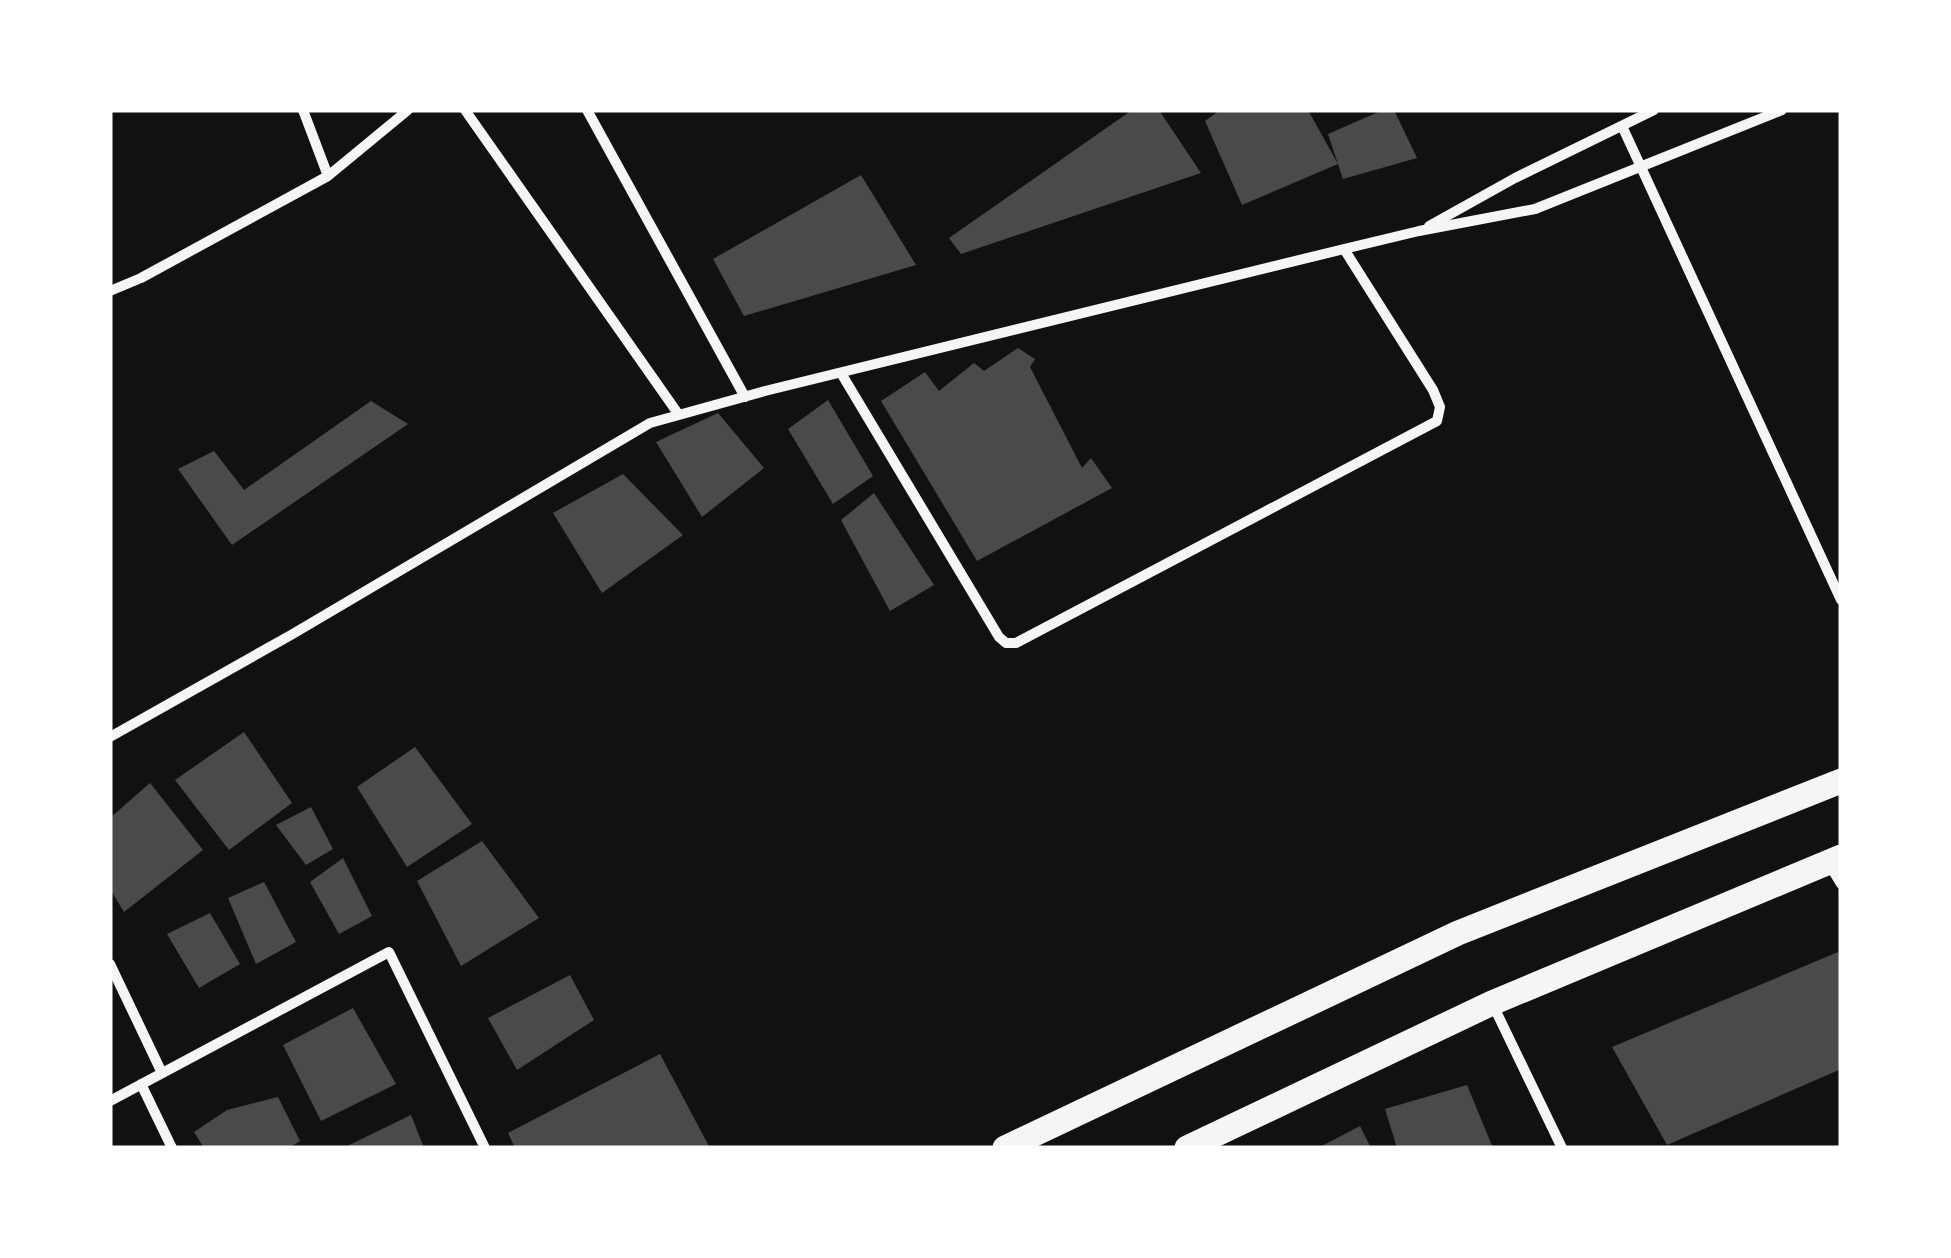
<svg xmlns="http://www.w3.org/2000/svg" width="1951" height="1258" viewBox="0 0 1951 1258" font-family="Poppins,sans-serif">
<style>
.building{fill:#4a4a4a}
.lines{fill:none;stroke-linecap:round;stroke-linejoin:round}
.minor{stroke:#f5f5f5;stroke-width:10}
.primary{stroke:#f5f5f5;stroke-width:25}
</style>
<rect width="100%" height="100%" fill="#111"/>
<path class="building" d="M1132,110H1159L1201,173L961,254L949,238Z
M1220,110H1308L1338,164L1328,134L1383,110H1394L1417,158L1343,179L1338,164L1242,205L1205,121Z
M861,175L916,265L744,316L713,259Z
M1018,348L1035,359L1030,367L1082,468L1091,458L1112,488L977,561L881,401L925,372L939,391L974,363L984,371Z
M828,400L873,476L833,504L788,429Z
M371,401L408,424L232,545L178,469L214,451L244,490Z
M718,413L764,468L702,517L656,442Z
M623,474L683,535L602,593L553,513Z
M874,493L934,585L890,611L841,520Z
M244,732L292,803L229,850L175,780Z
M415,747L472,824L407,867L357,787Z
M150,783L203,850L124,912L110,889V818Z
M311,807L333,849L306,865L276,825Z
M482,841L539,918L461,966L417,881Z
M343,858L372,916L339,934L310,882Z
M264,882L296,942L256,964L228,898Z
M210,913L240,964L199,988L167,934Z
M1838,952L1841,959V1069L1667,1145L1612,1047Z
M570,975L594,1020L517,1070L488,1018Z
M353,1008L396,1084L321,1121L283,1045Z
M660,1054L710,1148H515L508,1133Z
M1467,1085L1493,1148H1397L1385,1109Z
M278,1097L300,1141L289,1148H204L194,1132L227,1110Z
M411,1115L424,1148H343Z
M1360,1126L1371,1148H1318Z"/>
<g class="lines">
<path class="minor" d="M303,110L328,176
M465,110L679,415
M587,110L745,397
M1622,126L1841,600
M1429,226L1515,178L1654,110
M110,291L141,278L328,176L408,110
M841,373L999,637L1006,643H1016L1437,421L1440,407L1433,390L1344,249
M110,737L291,635L650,423L765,391L1344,249L1419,231L1535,209L1782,110
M1829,864L1841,884
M110,964L162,1073
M1493,1005L1562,1148
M141,1084L172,1148
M110,1101L389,952L485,1148"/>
<path class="primary" d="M1005,1148L1458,933L1841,781
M1187,1148L1492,1003L1841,857"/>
</g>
<rect width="1951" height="1258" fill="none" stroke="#ffffff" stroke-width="225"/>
</svg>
